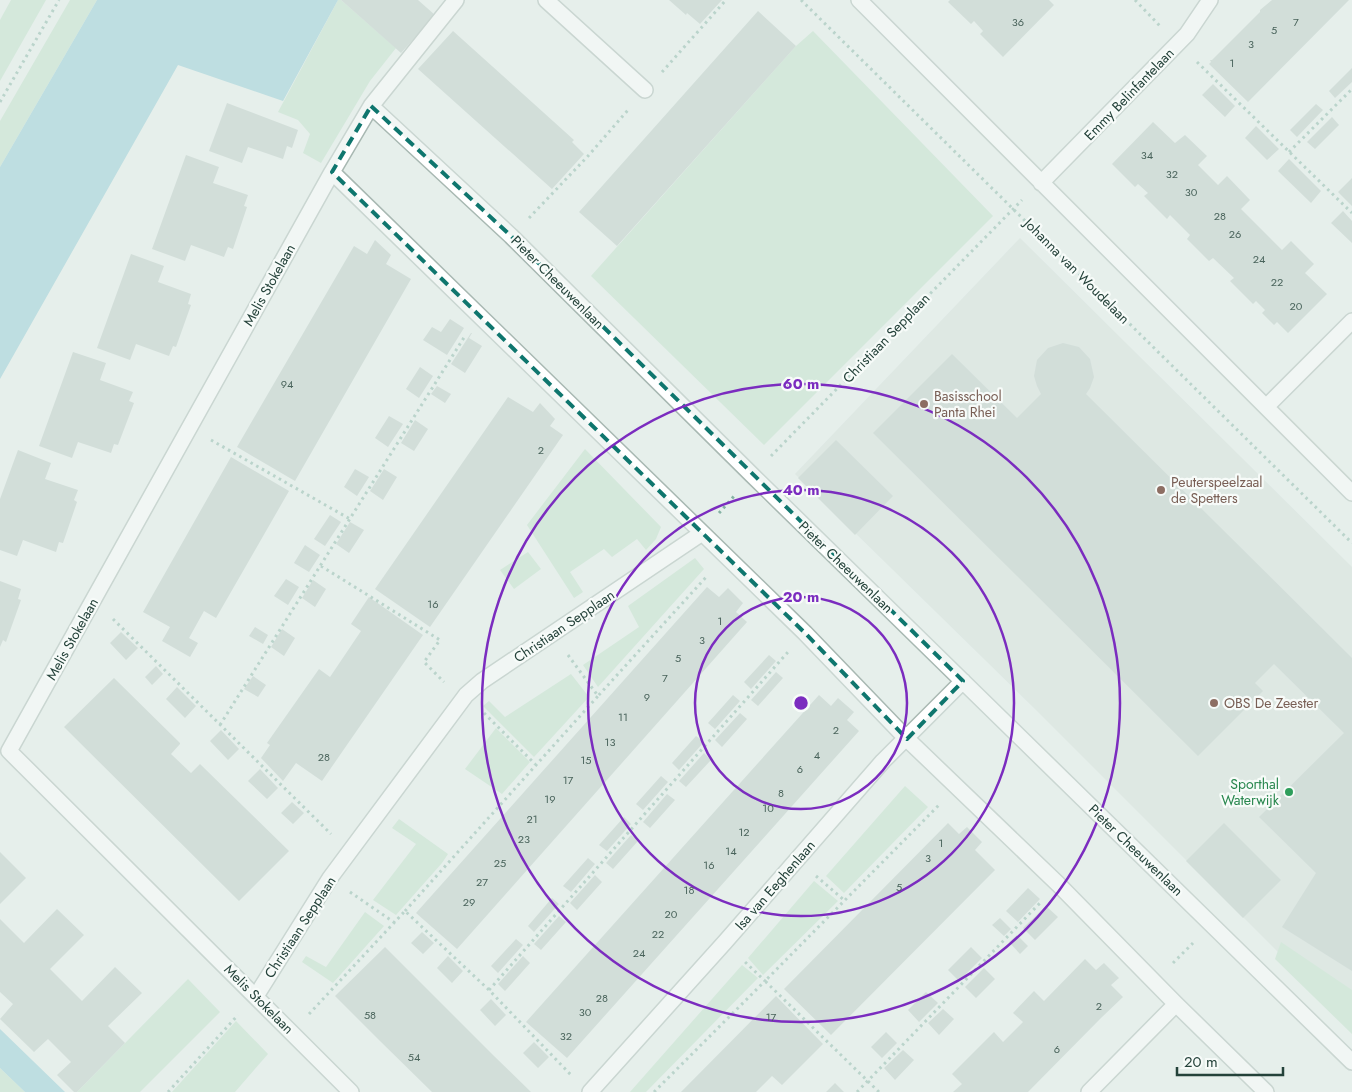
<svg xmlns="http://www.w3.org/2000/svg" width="1352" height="1092" viewBox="0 0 1352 1092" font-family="Jost,sans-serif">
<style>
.built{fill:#d4dfda}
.green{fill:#bfe0c8}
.water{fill:#8ec9d4}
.building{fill:#bbcac4}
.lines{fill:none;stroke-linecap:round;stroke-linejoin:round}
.minor-casing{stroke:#a8b8b2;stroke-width:18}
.path{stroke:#86b3a5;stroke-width:3;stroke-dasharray:2.5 4;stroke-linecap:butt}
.minor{stroke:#fff;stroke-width:15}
.marked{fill:none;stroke:#0f766e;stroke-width:4;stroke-dasharray:10 6;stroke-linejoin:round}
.ring{fill:none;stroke:#7b2cbf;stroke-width:2.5}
.education-dot{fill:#8d6e63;stroke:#f7fbf9;stroke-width:2}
.leisure-dot{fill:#2e9e5b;stroke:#f7fbf9;stroke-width:2}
.labels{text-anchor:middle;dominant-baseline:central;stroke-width:4.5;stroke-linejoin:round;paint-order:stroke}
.number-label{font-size:11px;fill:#4a645c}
.street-label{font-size:14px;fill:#24423a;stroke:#f7fbf9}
.education-label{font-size:14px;fill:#785e54;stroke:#f7fbf9;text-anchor:start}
.leisure-label{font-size:14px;fill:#27864d;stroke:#f7fbf9;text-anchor:end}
.centre{fill:#7b2cbf;stroke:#f7fbf9;stroke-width:2.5}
.ring-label{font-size:15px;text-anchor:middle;font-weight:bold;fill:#7b2cbf;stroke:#f7fbf9;stroke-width:4.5;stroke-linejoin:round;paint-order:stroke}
</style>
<rect width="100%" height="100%" fill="#e6efeb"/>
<path class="built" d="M1020,238L1352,567V1026L1035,709L795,474Z"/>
<path class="green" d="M11,0H46L0,81V20Z
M70,0H97L0,167V121Z
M338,0H341L396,48L370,81L321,163L303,153L310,134L298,120L278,112Z
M813,31L993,216L764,445L591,276L778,66L796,46Z
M585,449L661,527L656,539L646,550L637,539L612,557L604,549L570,572L583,592L574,598L527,525Z
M528,552L541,569L514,589L500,570Z
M695,558L704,569L598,687L583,665L639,627L628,606Z
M571,674L589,697L534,757L483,706L489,701L505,717Z
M496,728L530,762L502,794L465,769Z
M905,786L928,807L844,893L826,876Z
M399,819L448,854L442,863L396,915L373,900L416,844L392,828Z
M814,881L838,901L763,975L748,958Z
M365,912L384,926L333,983L302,962L306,956L326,967Z
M1281,942L1352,990V1034L1275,959Z
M742,965L758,978L646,1092H630Z
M188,979L220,1012L140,1092H77Z
M236,1021L268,1054L235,1092H172Z
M0,1068L25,1092H0Z"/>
<path class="water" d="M97,0H338L283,101L178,65L0,379V167Z
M0,1029L65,1092H25L0,1068Z"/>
<path class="building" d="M341,0H418L435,15L401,53Z
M669,0H722L700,24L687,13L686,15Z
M950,0H1049L1054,5L1003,57L980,34L983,31L974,21L971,24L948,2Z
M1272,0H1349L1248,102L1209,64L1211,62L1210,60H1212L1260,12V10Z
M758,11L796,46L617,246L579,212Z
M453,31L574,140L572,142L584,154L552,189L418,69Z
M1352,68V82L1335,98L1329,91Z
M1213,84L1235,106L1225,117L1202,95Z
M227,103L298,130L292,148L287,146L283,159L248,147L242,163L209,151Z
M1316,104L1323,110L1297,137L1290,130Z
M1332,117L1339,125L1315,149L1307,142Z
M1153,122L1175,143L1185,135L1207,156L1198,165L1218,185L1227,176L1250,200L1241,209L1282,250L1291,241L1314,264L1305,273L1327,294L1288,333L1277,322L1274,325L1262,313L1265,310L1256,301L1253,304L1230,281L1234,278L1213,258L1209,261L1187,239L1190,235L1170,215L1167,219L1144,196L1148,193L1138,184L1135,187L1112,164Z
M1256,126L1279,149L1267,160L1245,138Z
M186,155L219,167L213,183L248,195L244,206L247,207L233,249L228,247L224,257L191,245L185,261L152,249Z
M1289,159L1321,191L1311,203L1278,171Z
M1352,178V206L1338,192Z
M1343,211L1352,221V243L1331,223Z
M375,240L391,255L386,264L411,279L295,481L237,447L354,246L367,254Z
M131,254L164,266L158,282L191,294L188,304L191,305L176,347L173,346L169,356L136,344L130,360L97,348Z
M450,319L464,328L447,355L423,340L432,327L441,332Z
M471,333H472L469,338L482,346L465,373L451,364Z
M1063,343L1079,347L1090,359L1094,377L1090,388L1086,394L1352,658V971L1282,927L1316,873L1259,817L1344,733L1274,664L1255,683L1263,691L1198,756L873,433L952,354L1017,418L1041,394L1037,386L1034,376L1037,360L1048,348Z
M73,352L106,363L100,380L133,392L129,401L134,403L118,445L114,444L111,453L78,442L72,458L39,446Z
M420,367L433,376L419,398L406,389Z
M437,386L451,394L445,403L431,394Z
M508,397L533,412L540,403L555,419L550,426L563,435L430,627L375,589Z
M389,416L403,424L388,447L375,438Z
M415,420L428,429L414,451L401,443Z
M836,440L893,496L855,535L798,478Z
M18,450L51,463L45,479L78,490L74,500L77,502L63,543L59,542L56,552L23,540L17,556L0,550V499Z
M231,457L289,491L216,618L204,611L189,638L198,643L190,657L162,641L170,627L143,612Z
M355,469L369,477L357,496L344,487Z
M384,469L397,477L383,500L370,491Z
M330,515L341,522L325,546L314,539Z
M350,522L364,530L349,553L336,544Z
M305,545L320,555L309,572L294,563Z
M286,579L299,587L288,605L274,596Z
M313,580L326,589L315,607L302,598Z
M0,581L21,589L18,599L21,600L6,642L3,640L0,647Z
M707,587L719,597L728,588L743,603L736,612L747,622L457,949L416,913Z
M369,597L423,635L322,781L296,763L283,781L261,758L270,745L267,743L319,669L330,677L361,631L351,624Z
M255,627L268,635L263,644L249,636Z
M282,629L295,638L284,656L271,647Z
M121,632L138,648L126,660L110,643Z
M769,655L776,661L751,689L744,682Z
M156,666L163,674L152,685L145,677Z
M776,672L783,678L758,706L751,700Z
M253,676L266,685L258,697L244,689Z
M114,678L180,743V744L171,754L191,773L200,764L289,851L239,901L64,727Z
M177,687L196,706L185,718L166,699Z
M733,695L740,701L715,729L708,723Z
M819,695L831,706L838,698L854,712L847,720L859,731L567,1058L526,1022Z
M740,713L747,719L722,747L715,740Z
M221,730L239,749L228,760L210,741Z
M696,736L704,742L679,770L672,763Z
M704,753L711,760L686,787L679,781Z
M260,769L278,788L267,799L248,781Z
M661,776L668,782L643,810L636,804Z
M667,794L675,800L650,828L643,822Z
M292,802L304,813L293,824L281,813Z
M624,817L631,824L607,851L599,845Z
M948,823L959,834L967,827L982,842L975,850L995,870L831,1035L784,989Z
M1224,823L1281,880L1243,918L1186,861Z
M631,835L638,841L613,869L606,863Z
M0,852L26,878L0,904Z
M588,858L595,864L571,892L563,886Z
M595,875L602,882L577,910L570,903Z
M1028,888L1040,899L1018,922L1006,911Z
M552,898L559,904L534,932L528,926Z
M1046,906L1058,917L1035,940L1023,928Z
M57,909L84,935L50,969L82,1001L115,967L142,993L108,1026L125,1043L77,1092H74L57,1075L71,1062L48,1039L34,1052L0,1019L13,1004L0,992V919L24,943Z
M559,916L566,922L541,950L534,944Z
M1000,918L1011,929L1004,936L992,925Z
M422,932L434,943L423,954L411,943Z
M1017,935L1028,946L1020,954L1009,942Z
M516,939L523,945L498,973L491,966Z
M385,947L493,1055L531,1092H432L380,1041L335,996Z
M971,947L982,958L959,981L948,970Z
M448,956L463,971L452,983L437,968Z
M523,956L530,963L505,991L498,984Z
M1085,959L1096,970L1104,963L1119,978L1111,985L1123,997L1101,1018L1028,1092H953L962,1084L952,1074L994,1032L1003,1042L1023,1022L1013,1013L1034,991L1044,1001Z
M984,968L995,979L976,998L965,987Z
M926,992L938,1003L919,1022L908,1010Z
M776,996L823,1044L782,1085L772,1076L756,1092H681Z
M491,999L506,1015L495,1026L480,1010Z
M943,1009L954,1019L939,1035L928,1023Z
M886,1032L897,1043L882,1058L871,1047Z
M534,1042L549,1057L538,1068L523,1053Z
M903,1050L914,1060L895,1080L884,1068Z
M835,1083L844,1092H826Z"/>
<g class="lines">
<g class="minor-casing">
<path id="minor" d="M546,0L645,90
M859,0L1352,493
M371,106L511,236L752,475L1352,1062
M332,172L805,633L907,739L1058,884L1176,1004L1266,1092
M1041,183L1187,34L1210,0
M1266,407L1352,321
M256,996L330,878L466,695L482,681L702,533
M351,1092L9,751L332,172L371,106L456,0
M590,1092L725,942L883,761L963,681
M1089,1092L1176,1004"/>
</g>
<path class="path" d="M801,0L1352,543
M1135,0L1160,26
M1197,62L1352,213
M662,72L726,0
M0,102L59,0
M1289,152L1352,89
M529,218L588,156L628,110
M211,440L350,519
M771,456L1022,200
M719,513L736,494
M321,566L440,640L424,662L444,682
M113,619L331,834
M568,655L598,696L708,575
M484,713L535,764
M220,725L465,336
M816,876L844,900
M350,892L395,923
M405,911L598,696
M1173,963L1193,943
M489,990L788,652
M309,1014L405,911L489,990L571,1075
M168,1092L238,1015
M654,1092L765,981L743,960
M857,1092L1040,903
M879,1092L765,981L939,805"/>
<use href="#minor" class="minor"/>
</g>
<path d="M0 0H1352V1092H0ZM371,106L511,236L963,681L907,739L805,633L332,172Z" fill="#e6efeb" fill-opacity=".55" fill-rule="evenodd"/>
<path class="marked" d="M371,106L511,236L963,681L907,739L805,633L332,172Z"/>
<g class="ring">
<circle cx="801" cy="703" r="106"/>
<circle cx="801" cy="703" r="213"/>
<circle cx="801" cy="703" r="319"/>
</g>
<g class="education-dot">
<circle cx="924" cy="404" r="5"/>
<circle cx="1161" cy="490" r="5"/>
<circle cx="1214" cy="703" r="5"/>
</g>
<circle class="leisure-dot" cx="1289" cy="792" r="5"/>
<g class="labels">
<g class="number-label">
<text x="1018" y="22">36</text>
<text x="1296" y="22">7</text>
<text x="1274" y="30">5</text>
<text x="1251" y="44">3</text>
<text x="1232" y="63">1</text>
<text x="1147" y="155">34</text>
<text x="1172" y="174">32</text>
<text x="1191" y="192">30</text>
<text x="1220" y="216">28</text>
<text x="1235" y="234">26</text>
<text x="1259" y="259">24</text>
<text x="1277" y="282">22</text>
<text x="1296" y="306">20</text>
<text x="287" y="384">94</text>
<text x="541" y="450">2</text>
<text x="433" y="604">16</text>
<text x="720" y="621">1</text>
<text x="702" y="640">3</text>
<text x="678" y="658">5</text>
<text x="665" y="678">7</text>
<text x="647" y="697">9</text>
<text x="623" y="717">11</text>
<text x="836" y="730">2</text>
<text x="610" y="742">13</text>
<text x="817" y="755">4</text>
<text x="324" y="757">28</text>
<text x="586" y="760">15</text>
<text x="800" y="769">6</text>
<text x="568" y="780">17</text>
<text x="781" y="793">8</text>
<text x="550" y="799">19</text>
<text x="768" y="808">10</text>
<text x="532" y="819">21</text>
<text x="744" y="832">12</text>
<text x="524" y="839">23</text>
<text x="941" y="843">1</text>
<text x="731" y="851">14</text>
<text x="928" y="858">3</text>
<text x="500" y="863">25</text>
<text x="709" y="865">16</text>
<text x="482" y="882">27</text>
<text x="899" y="887">5</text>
<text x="689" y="890">18</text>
<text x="469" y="902">29</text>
<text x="671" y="914">20</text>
<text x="658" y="934">22</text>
<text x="639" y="953">24</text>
<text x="602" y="998">28</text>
<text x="1099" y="1006">2</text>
<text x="585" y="1012">30</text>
<text x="370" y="1015">58</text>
<text x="771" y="1017">17</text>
<text x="566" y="1036">32</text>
<text x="1057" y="1049">6</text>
<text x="414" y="1057">54</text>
</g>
<g class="street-label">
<text transform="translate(1129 94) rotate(-46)">Emmy Belinfantelaan</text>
<text transform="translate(1077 271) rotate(45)">Johanna van Woudelaan</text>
<text transform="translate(558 282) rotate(45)">Pieter Cheeuwenlaan</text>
<text transform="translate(269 285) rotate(-61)">Melis Stokelaan</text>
<text transform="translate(886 338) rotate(-46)">Christiaan Sepplaan</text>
<text transform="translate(846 567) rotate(44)">Pieter Cheeuwenlaan</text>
<text transform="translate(564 626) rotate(-34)">Christiaan Sepplaan</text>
<text transform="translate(72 639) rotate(-61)">Melis Stokelaan</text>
<text transform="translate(1136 850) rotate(44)">Pieter Cheeuwenlaan</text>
<text transform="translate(775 885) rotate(-49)">Isa van Eeghenlaan</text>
<text transform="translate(300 927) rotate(-57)">Christiaan Sepplaan</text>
<text transform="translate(259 999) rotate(45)">Melis Stokelaan</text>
</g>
<g class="education-label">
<text x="934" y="396">Basisschool<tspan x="934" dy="16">Panta Rhei</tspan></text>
<text x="1171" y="482">Peuterspeelzaal<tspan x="1171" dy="16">de Spetters</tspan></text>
<text x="1224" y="703">OBS De Zeester</text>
</g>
<g class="leisure-label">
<text x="1279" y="784">Sporthal<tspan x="1279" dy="16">Waterwijk</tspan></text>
</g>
</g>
<circle cx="801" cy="703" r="8" class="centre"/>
<g class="ring-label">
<text x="801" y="389">60 m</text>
<text x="801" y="495">40 m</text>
<text x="801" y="602">20 m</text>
</g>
<path d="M1177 1067v8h106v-8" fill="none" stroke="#24423a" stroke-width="2.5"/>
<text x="1184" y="1067" font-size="15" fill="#24423a" stroke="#f7fbf9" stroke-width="4" paint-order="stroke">20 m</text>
</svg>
